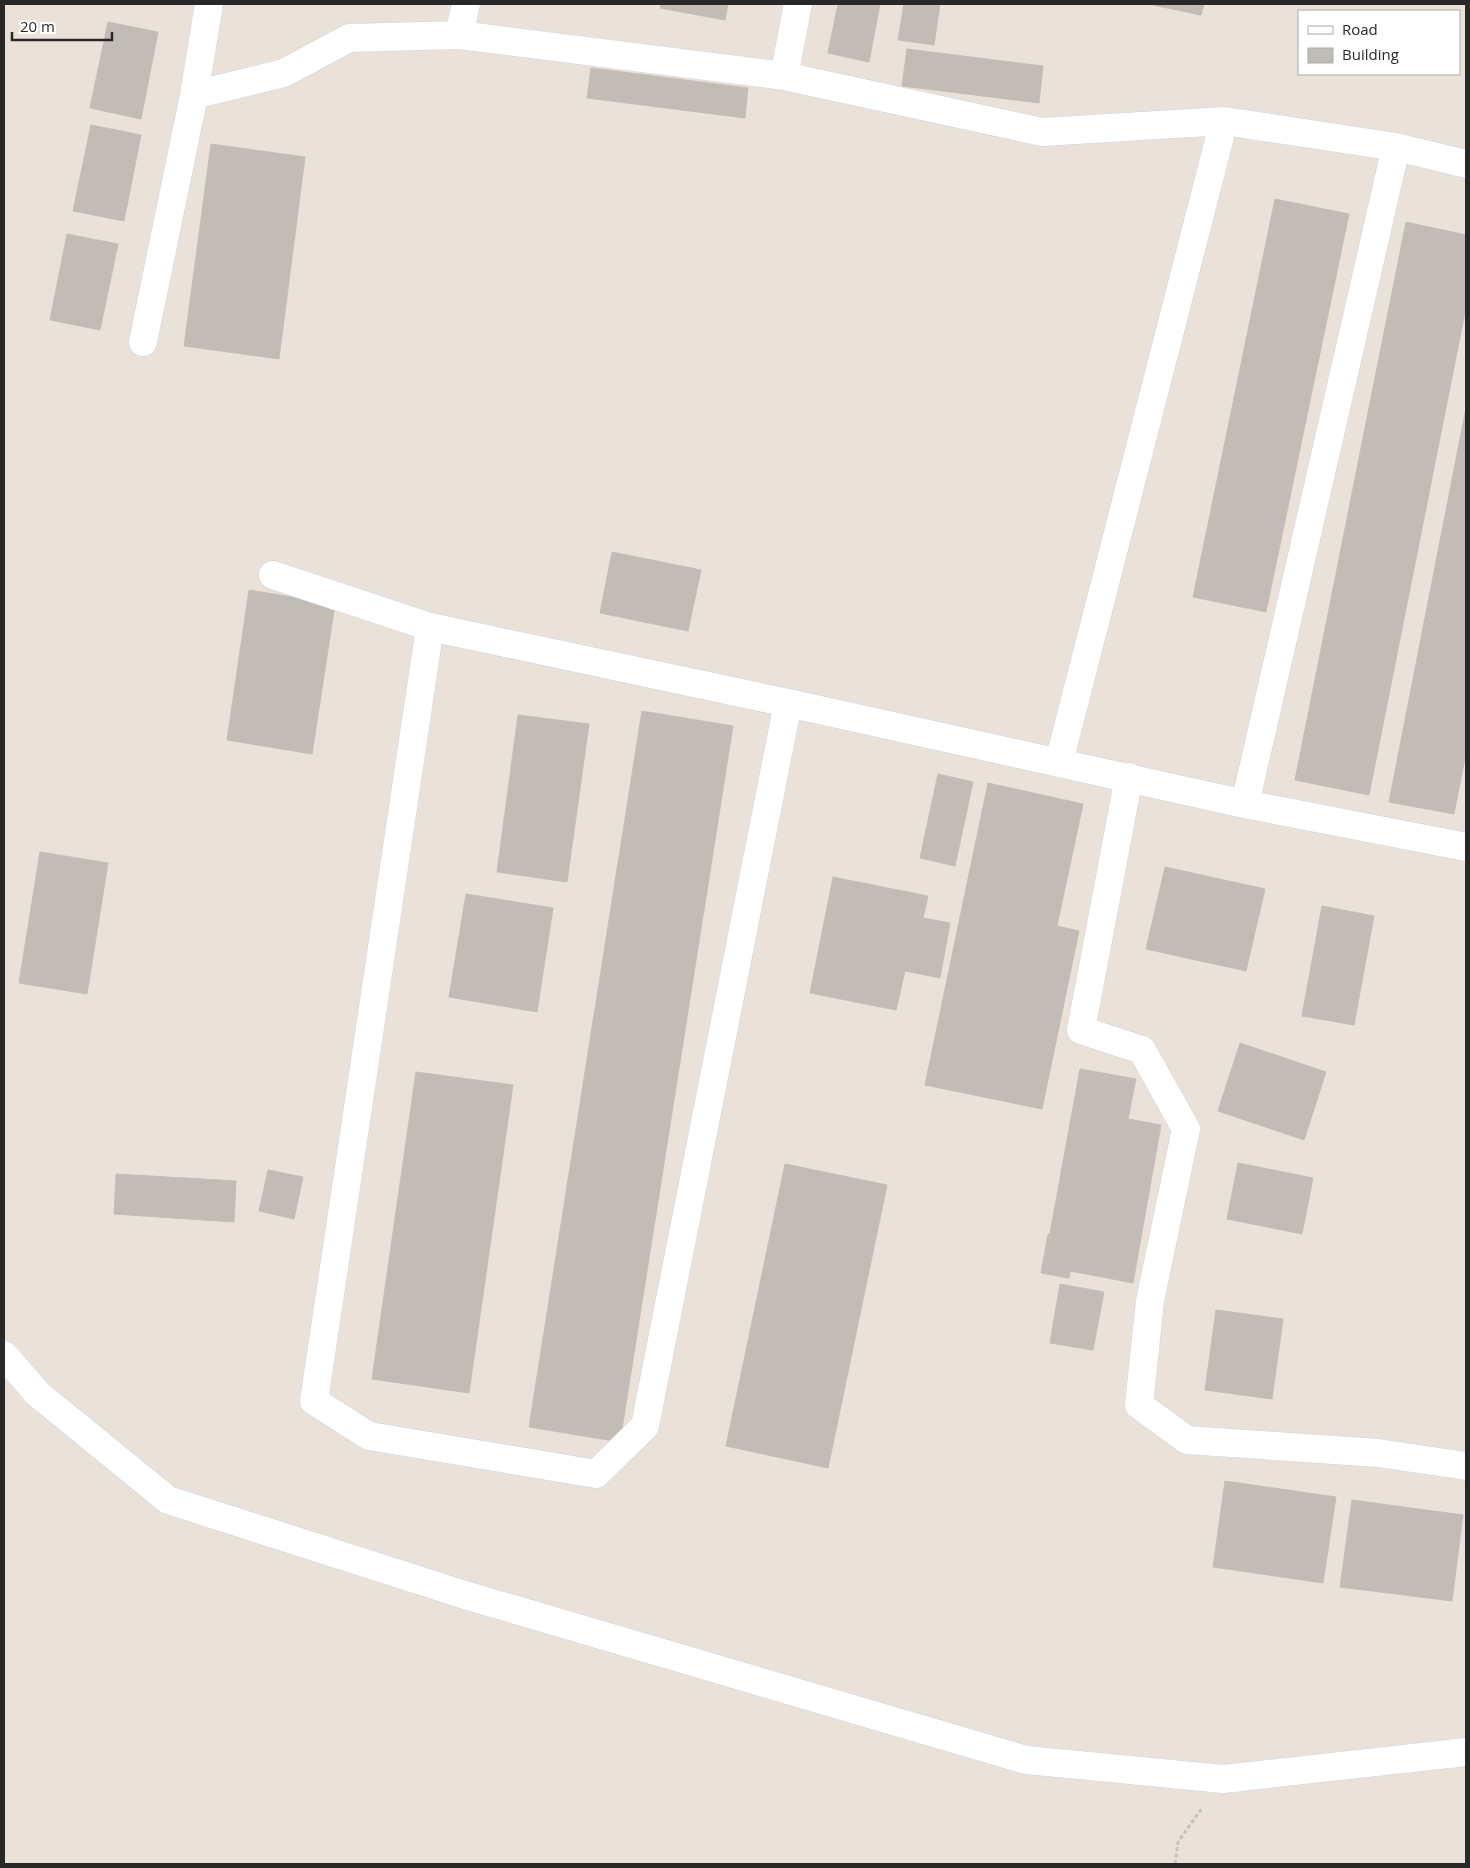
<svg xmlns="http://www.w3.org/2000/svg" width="1470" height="1868" viewBox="0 0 1470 1868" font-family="'Open Sans',sans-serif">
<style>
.building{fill:#c2bcb6;stroke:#c5beb3}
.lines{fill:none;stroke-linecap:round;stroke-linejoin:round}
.minor-casing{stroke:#ced3e1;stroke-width:29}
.path{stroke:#c3c3c3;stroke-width:3;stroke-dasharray:4 2.5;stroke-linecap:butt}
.minor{stroke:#fff;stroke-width:28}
</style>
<rect width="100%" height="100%" fill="#eae2d9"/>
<path class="building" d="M661,4H728L725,20L660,8Z
M838,4H880L869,62L828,53Z
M904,4H940L934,45L898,40Z
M1148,4H1204L1201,15Z
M108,22L158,32L141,119L90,108Z
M907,49L1043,66L1039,103L902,86Z
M591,68L748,88L745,118L587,98Z
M91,125L141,135L124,221L73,211Z
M211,144L305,157L279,359L184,346Z
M1275,199L1349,214L1266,612L1193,597Z
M1406,222L1466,235V307L1369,795L1295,780Z
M67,234L118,244L100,330L50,320Z
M1466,408V753L1454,814L1389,802Z
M612,552L701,570L688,631L600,613Z
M249,590L335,604L312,754L227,740Z
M642,711L733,726L620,1442L529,1427Z
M518,715L589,724L567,882L497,872Z
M938,774L973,782L955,866L920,858Z
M988,783L1083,804L1057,926L1079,931L1042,1109L925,1085Z
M40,852L108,863L87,994L19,983Z
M1165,867L1265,889L1246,971L1146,949Z
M833,877L928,896L923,918L950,923L940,978L905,971L896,1010L810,993Z
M466,894L553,908L537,1012L449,997Z
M1322,906L1374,916L1354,1025L1302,1016Z
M1240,1043L1326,1072L1304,1140L1218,1111Z
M1080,1069L1136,1079L1128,1119L1161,1125L1133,1283L1044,1266Z
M416,1072L513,1085L469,1393L372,1379Z
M1238,1163L1313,1178L1302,1234L1227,1219Z
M785,1164L887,1185L828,1468L726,1446Z
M268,1170L303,1177L294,1219L259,1211Z
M116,1174L236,1181L234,1222L114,1214Z
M1048,1234L1075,1239L1069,1278L1041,1273Z
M1060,1284L1104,1292L1093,1350L1050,1343Z
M1216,1310L1283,1319L1272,1399L1205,1390Z
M1225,1481L1336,1497L1323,1583L1213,1567Z
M1352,1500L1463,1515L1452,1601L1340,1587Z"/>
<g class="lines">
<g class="minor-casing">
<path id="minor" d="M459,35L466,4
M784,76L798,4
M194,95L284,73L349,38L459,35L784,76L1042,132L1224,121L1396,147L1466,164
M143,342L194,95L209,4
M273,575L430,627L788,703L1245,804L1466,847
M430,627L314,1401L369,1436L596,1474L645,1426L788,703
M1059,762L1224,121
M1129,777L1081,1030L1142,1050L1186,1129L1150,1301L1139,1405L1187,1440L1378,1453L1466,1466
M1245,804L1396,147
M4,1355L38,1394L168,1500L465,1595L1026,1760L1223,1779L1466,1752"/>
</g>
<path class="path" d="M1175,1864L1178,1842L1202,1808"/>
<use href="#minor" class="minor"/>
</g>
<rect width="1470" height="1868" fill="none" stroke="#282828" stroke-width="10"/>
<rect x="1298" y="10" width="162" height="65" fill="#ffffff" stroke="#a9a9a9"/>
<rect x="1308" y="26" width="25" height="8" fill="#ffffff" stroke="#a9a9a9"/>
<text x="1342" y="35" font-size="15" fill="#282828">Road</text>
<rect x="1308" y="48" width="25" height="15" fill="#c2bcb6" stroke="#a9a9a9"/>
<text x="1342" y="60" font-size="15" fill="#282828">Building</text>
<path d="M12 32v8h100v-8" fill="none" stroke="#282828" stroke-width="2.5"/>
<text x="20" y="32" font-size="15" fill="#282828" stroke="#ffffff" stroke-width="4" paint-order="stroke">20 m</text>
</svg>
